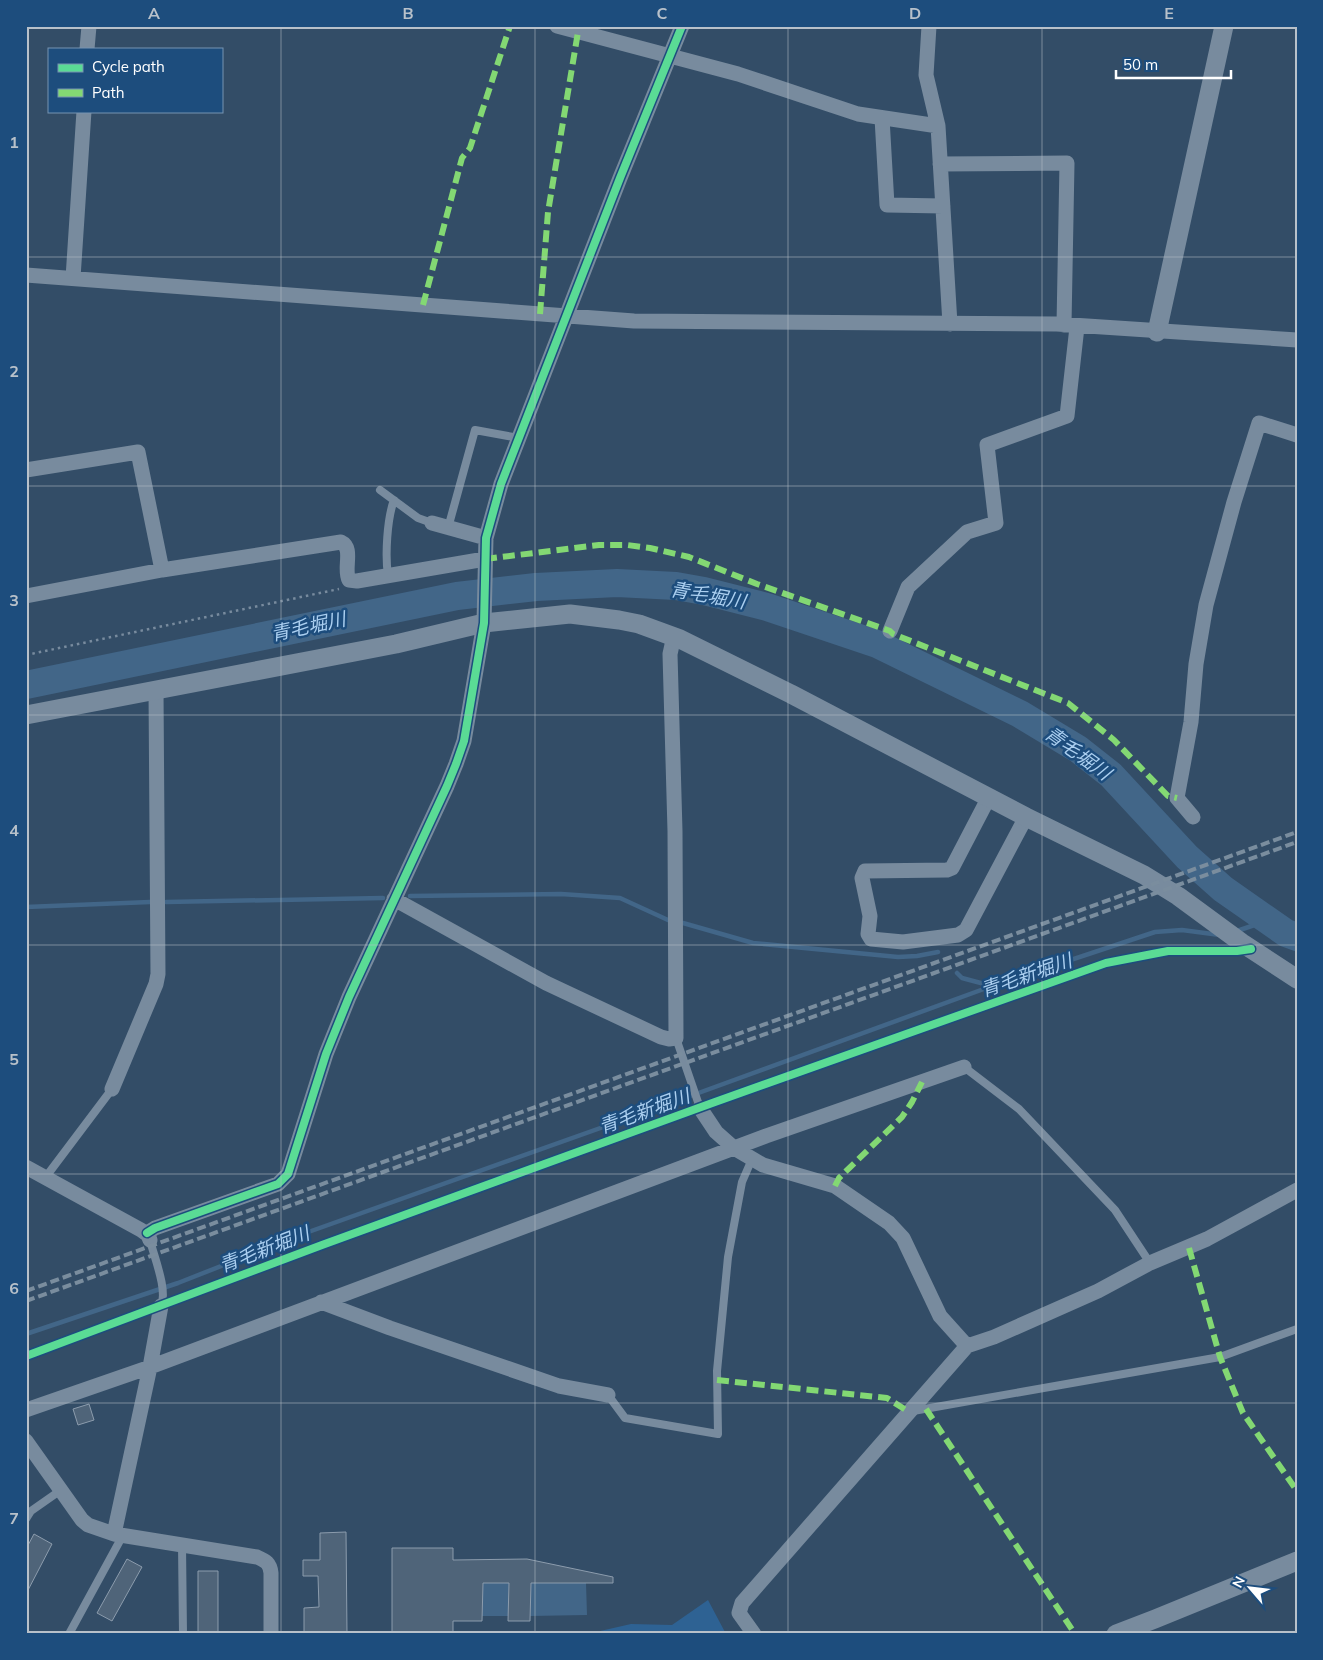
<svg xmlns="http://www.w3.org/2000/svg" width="1323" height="1660" viewBox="0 0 1323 1660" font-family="Mulish,'Noto Sans JP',sans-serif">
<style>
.green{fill:#2e6293}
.water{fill:#426688}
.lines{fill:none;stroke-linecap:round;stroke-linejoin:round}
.stream{stroke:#426688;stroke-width:4.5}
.river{stroke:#426688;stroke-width:28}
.building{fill:#4f6479;stroke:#8c9cad}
.path{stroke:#788b9e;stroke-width:2.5;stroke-dasharray:2.5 4;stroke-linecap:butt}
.service{stroke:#788b9e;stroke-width:8}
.minor{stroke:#788b9e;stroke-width:15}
.tertiary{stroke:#788b9e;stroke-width:19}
.rail{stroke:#7a8d9e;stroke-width:4;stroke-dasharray:9 4;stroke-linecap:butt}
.quiet{stroke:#83d873;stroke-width:6;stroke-dasharray:12 6;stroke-linecap:butt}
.cycleway-casing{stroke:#1d4d7d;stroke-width:11}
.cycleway{stroke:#5adb95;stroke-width:8}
.grid{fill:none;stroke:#b8c1ca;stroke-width:1;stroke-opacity:0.55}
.labels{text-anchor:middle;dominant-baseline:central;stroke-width:5;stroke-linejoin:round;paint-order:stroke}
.water-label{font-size:19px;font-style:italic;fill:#abcff0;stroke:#1d4d7d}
.neatline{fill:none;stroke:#b8c1ca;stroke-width:2}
.grid-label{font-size:16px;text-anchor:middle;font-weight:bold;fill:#b8c1ca}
</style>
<rect width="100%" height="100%" fill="#334d67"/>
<path class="green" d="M708,1600L726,1634H587L631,1624L672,1625Z"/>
<path class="water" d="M483,1583H509L508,1616H482Z
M531,1583H586L587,1615L530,1616Z"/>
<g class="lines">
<path class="stream" d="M410,896L561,894L620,898L668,920
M166,902L383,898
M26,907L150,902
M683,923L753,943L898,957L917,956L938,952
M1237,931L1269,920
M957,973L962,978L992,986
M26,1334L178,1283L300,1235L682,1099L992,986L1155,932L1182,930L1220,935"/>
<path class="river" d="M26,685L457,596L536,587L617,583L676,586L704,591L767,607L877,644L1020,714L1078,749L1111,775L1187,857L1223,889L1286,933L1297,937"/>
</g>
<path class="building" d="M89,1404L94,1420L78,1425L73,1409Z
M346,1532L347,1634H304V1608L319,1607L318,1576H303V1560H320V1533Z
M34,1534L52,1544L26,1594V1549Z
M392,1548H453V1560L527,1559L613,1577V1583H531L530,1621H508L509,1583H483L482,1621H453V1634H392Z
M127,1559L142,1567L112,1621L97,1613Z
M198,1571H218V1634H198Z"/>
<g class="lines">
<path class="path" d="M26,655L339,589"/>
<path class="service" d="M380,490L418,518L432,523
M448,528L475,430L519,438
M388,575C385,556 387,519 394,500
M676,1038L700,1108
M964,1067L1019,1109L1115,1210L1150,1263
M45,1178L112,1089
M150,1240C154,1257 168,1290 161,1306
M608,1395L625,1418L718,1434L717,1371L728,1257L742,1182L752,1159
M913,1411L1220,1357L1297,1329
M26,1519L31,1511L61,1490
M182,1545L183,1634
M69,1634L123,1535"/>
<path class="minor" d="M557,26L738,74L858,114L938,126L950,324
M929,26L926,75L938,126
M87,49L89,26
M882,118L887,205L943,206
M940,164L1067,163L1064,325
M26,275L634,321L1057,324L1297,340
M73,278L84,111
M26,470L138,452L162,570
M432,523L486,538
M26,596L162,570L341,542C354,548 343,569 349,580L357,581L485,559
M890,631L908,587L967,532L996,523L987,445L1067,416L1077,327
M989,797L952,868L947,870L865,871L862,878L870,916L868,934L871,939L903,942L958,935L966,930L1026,817
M1193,817L1177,798L1191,722L1196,664L1206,605L1234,502L1259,423L1297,435
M394,899L546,983L661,1037L669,1039L676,1038L675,831L670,654L674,636
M112,1089L156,984L158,974L156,690
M700,1108L716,1132L734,1148L763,1165L835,1186L889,1223L903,1238L940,1316L967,1346
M26,1167L141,1230L148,1235L150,1240
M147,1233L155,1228L278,1184L288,1174L326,1054L349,997L447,786L456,764L464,741L484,623L486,538L501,484L620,178L682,26
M321,1302L390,1328L559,1386L608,1395
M161,1306L150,1367L114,1534L257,1557C266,1561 270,1563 271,1573V1634
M26,1410L150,1367L766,1136L964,1067
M26,1441L82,1520L88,1525L114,1534
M754,1634L739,1613L742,1603L967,1346L994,1337L1098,1291L1150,1263L1207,1239L1297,1190"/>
<path class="tertiary" d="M1157,332L1224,26
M26,715L396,644L484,623L570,614L619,620L639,624L680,639L791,694L1026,817L1144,875L1178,896L1242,943L1297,979
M1116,1634L1155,1619L1297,1561"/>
<path class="rail" d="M26,1291L1297,832
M26,1301L1297,842"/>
<path class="quiet" d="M423,305L462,158L470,148L510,26
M540,314L548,212L578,32
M485,559L599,545H627L650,548L689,557L757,584L890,631L893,634L1068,703L1114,740L1168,796L1177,798
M835,1186L839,1178L902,1117L912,1102L922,1082
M1189,1248L1220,1357L1243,1413L1297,1491
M717,1380L887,1398L909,1412
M926,1409L1075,1634"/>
<g class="cycleway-casing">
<path id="cycleway" d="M147,1233L155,1228L278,1184L288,1174L326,1054L349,997L447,786L456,764L464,741L484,623L486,538L501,484L620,178L682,26
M26,1356L322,1245L715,1102L1106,963L1168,951H1237L1251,949"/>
</g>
<use href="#cycleway" class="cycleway"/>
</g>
<path class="grid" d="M281,26V1634M535,26V1634M788,26V1634M1042,26V1634M26,257H1297M26,486H1297M26,715H1297M26,945H1297M26,1174H1297M26,1403H1297"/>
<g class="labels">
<g class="water-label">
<text transform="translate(708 595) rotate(10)">青毛堀川</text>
<text transform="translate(308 626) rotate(-12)">青毛堀川</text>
<text transform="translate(1078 753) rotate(36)">青毛堀川</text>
<text transform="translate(1026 975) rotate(-19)">青毛新堀川</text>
<text transform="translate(644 1111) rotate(-20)">青毛新堀川</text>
<text transform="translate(264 1249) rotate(-21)">青毛新堀川</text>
</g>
</g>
<rect width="1323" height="1660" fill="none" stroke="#1d4d7d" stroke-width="55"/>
<rect x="48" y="48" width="175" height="65" fill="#1d4d7d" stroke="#7794b1"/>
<rect x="58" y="64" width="25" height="8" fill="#5adb95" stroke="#7794b1"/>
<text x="92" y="72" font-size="15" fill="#ffffff">Cycle path</text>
<rect x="58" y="89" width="25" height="8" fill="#83d873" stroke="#7794b1"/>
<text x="92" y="98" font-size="15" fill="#ffffff">Path</text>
<g transform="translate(1250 1588) rotate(298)" stroke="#1d4d7d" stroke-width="4" paint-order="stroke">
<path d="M0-4L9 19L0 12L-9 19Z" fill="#ffffff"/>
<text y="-8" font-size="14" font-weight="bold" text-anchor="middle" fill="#ffffff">N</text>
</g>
<path d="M1116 70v8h115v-8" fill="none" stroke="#ffffff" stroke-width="2.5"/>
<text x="1123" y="70" font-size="15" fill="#ffffff" stroke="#1d4d7d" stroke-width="4" paint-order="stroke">50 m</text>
<rect x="28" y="28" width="1268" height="1604" class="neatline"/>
<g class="grid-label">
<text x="154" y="19">A</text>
<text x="408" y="19">B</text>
<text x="662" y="19">C</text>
<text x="915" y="19">D</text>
<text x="1169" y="19">E</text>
<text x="14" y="148">1</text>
<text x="14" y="377">2</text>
<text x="14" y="606">3</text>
<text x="14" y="836">4</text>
<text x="14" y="1065">5</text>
<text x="14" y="1294">6</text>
<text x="14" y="1524">7</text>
</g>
</svg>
